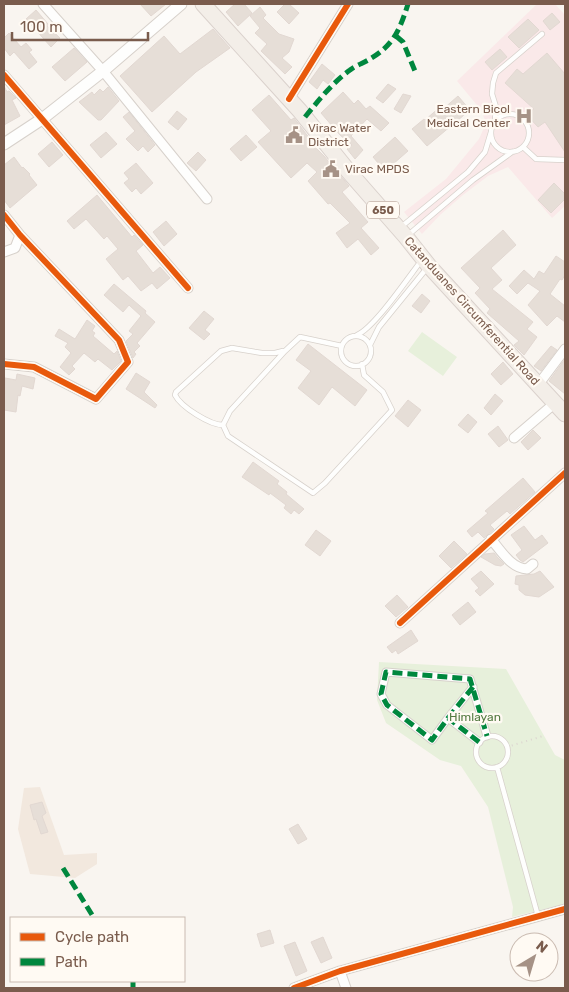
<svg xmlns="http://www.w3.org/2000/svg" width="569" height="992" viewBox="0 0 569 992" font-family="Rubik,sans-serif">
<style>
.residential{fill:#f2e8de}
.medical{fill:#fae9e9}
.green{fill:#e7f0db}
.building{fill:#e6ded7;stroke:#e2d8d2}
.lines{fill:none;stroke-linecap:round;stroke-linejoin:round}
.service-casing{stroke:#d7d1cb;stroke-width:6}
.pedestrian-casing{stroke:#d7d1cb;stroke-width:9}
.minor-casing{stroke:#d7d1cb;stroke-width:11}
.tertiary-casing{stroke:#d7d1cb;stroke-width:13}
.primary-casing{stroke:#dad1cc;stroke-width:17}
.path{stroke:#dcd5d0;stroke-width:2;stroke-dasharray:1 4;stroke-linecap:butt}
.service{stroke:#fefefd;stroke-width:4.5}
.pedestrian{stroke:#fefefd;stroke-width:7}
.minor{stroke:#fefefd;stroke-width:9}
.tertiary{stroke:#fefefd;stroke-width:11}
.primary{stroke:#f3eee8;stroke-width:15}
.quiet{stroke:#00873e;stroke-width:5;stroke-dasharray:10 5;stroke-linecap:butt}
.cycleway-casing{stroke:#fffaf3;stroke-width:9}
.cycleway{stroke:#e8590c;stroke-width:6}
.labels{text-anchor:middle;dominant-baseline:central;stroke-width:4.5;stroke-linejoin:round;paint-order:stroke}
.shield{fill:#fffaf3;stroke:#a28b7f;stroke-width:1}
.shield-label{font-size:11px;font-weight:bold;fill:#7a5c4d}
.poi-label{font-size:12px;fill:#7a5c4d;stroke:#fffaf3;text-anchor:start}
.street-label{font-size:12px;fill:#7a5c4d;stroke:#fffaf3}
.park-label{font-size:12px;fill:#537a41;stroke:#fffaf3}
</style>
<rect width="100%" height="100%" fill="#f9f5f0"/>
<path class="residential" d="M40,787L64,855L97,853V864L75,878L30,874L18,829L24,788Z"/>
<path class="medical" d="M537,4H555L565,15V206L552,218L508,167L488,176L463,195L440,215L422,234L404,212L446,179L479,139L486,123L481,110L457,81Z"/>
<path class="green" d="M422,332L457,357L443,376L408,351Z
M379,662L506,669L555,755L565,760V904L512,917L513,907L488,807L461,766L440,760L386,723L377,700Z"/>
<path class="building" d="M140,4H166L151,16Z
M235,4H244L252,13L238,26L226,12Z
M285,4H289L299,13L289,24L277,12Z
M260,7L266,15L263,18L279,34L294,39L289,52L282,58L292,67L285,74L261,51L267,44L255,33L260,28L250,16Z
M36,10L48,24L47,26L60,38L51,47L26,19Z
M552,13L560,22L550,30L543,21Z
M528,19L539,30L519,48L508,37Z
M213,29L230,48L196,72L152,112L120,76L164,36L180,54Z
M9,33L21,47L26,43L32,50L29,52L37,62L29,69L14,52L10,56L4,48V38Z
M74,48L87,62L65,81L52,67Z
M500,49L507,57L492,70L485,62Z
M547,53L565,74V152L545,122L538,127L526,114L534,109L505,83L517,69L523,74Z
M322,64L335,75L328,84L323,80L317,89L309,82Z
M388,84L396,89L383,103L376,98Z
M4,86L7,92L9,91L16,98L12,100L20,116L4,125Z
M108,87L119,101L101,120H98L79,102L92,92L94,95L100,89L103,92Z
M343,92L354,104L358,100L366,109L370,106L389,123L381,131L367,119L351,136L363,150L355,159L347,149L352,145L340,135L321,113Z
M403,94L411,96L401,113L394,109Z
M269,95L291,120L294,118L310,139L308,140L324,156L349,186L342,192L368,222L361,228L379,248L371,255L358,239L347,248L336,233L350,223L330,203L328,204L308,181L317,172L307,163L291,178L258,142L271,131L252,110Z
M458,96L470,110L427,146L412,129L424,119L425,120L440,107L442,110Z
M177,111L187,119L178,130L168,122Z
M129,112L155,145L148,152L143,146L138,151L126,139L135,131L123,117Z
M106,132L117,144L101,158L90,145Z
M246,135L257,147L241,161L230,149Z
M395,137L408,151L385,171L373,157Z
M52,142L63,155L49,167L38,154Z
M198,152L206,160L196,171L187,163Z
M14,157L22,168L23,167L30,174L29,175L37,185L10,208L4,200V165Z
M136,163L153,183L141,194L136,188L132,192L124,183L129,179L124,173Z
M554,183L565,194V199L551,213L538,200Z
M97,195L132,237L134,235L143,245L136,251L153,273L160,267L170,278L157,289L152,283L141,291L128,276L123,280L106,259L118,249L107,236L104,239L86,219L74,229L67,221Z
M166,221L177,234L164,246L153,232Z
M503,230L516,245L491,268L502,280L492,289L533,322L527,329L537,337L524,355L514,345L519,341L487,313L490,309L475,293L480,288L461,268Z
M556,256L565,262V275L562,280L560,279L550,294L565,306V322L557,316L547,326L528,305L540,291L528,283L517,294L509,286L524,270L534,279L539,271L544,274Z
M114,284L146,311L145,313L155,322L137,343L140,346L134,352L136,354L133,358L126,341L133,334L129,331L141,316L129,305L123,312L104,295Z
M422,294L430,301L421,313L412,306Z
M204,311L214,319L205,330L210,334L204,340L189,328Z
M87,320L95,326L92,331L95,333L93,336L114,354L117,351L121,361L112,370L98,359L95,362L84,353L72,366L75,369L69,375L60,367L71,353L65,347L68,343L55,336L59,329L75,339Z
M308,344L367,390L355,406L332,387L319,405L298,388L311,371L296,360Z
M551,346L557,350L541,371L534,366Z
M565,359V394L549,381Z
M503,362L513,374L501,385L491,374Z
M136,373L150,382L144,392L157,405L155,408L126,389Z
M17,374L35,378L33,389L22,386L20,396L18,395L16,412L4,410L5,378L16,380Z
M495,394L503,401L491,415L484,408Z
M408,400L421,410L408,427L395,416Z
M468,414L477,422L468,433L458,425Z
M498,426L508,440L499,447L488,434Z
M533,430L541,438L528,450L521,442Z
M253,462L279,481L277,484L287,492L286,494L304,509L299,514L294,510L291,514L284,508L286,505L270,493L269,495L242,477Z
M523,478L535,492L510,514L507,511L490,525L494,529L484,538L478,532L472,537L467,531L488,513L485,511Z
M524,526L535,540L542,535L548,543L523,562L520,560L516,555L522,550L511,535Z
M316,530L331,541L320,556L305,545Z
M454,541L467,554L451,568L439,556Z
M494,553L498,558L504,564L501,566L495,565L481,557L485,554Z
M481,571L494,584L480,596L475,591L479,588L471,579Z
M540,571L554,587L539,597L525,595L519,590V585L515,584L516,576L534,574Z
M397,595L408,607L396,617L385,606Z
M468,602L476,612L460,625L452,615Z
M411,630L418,641L398,654L396,650L392,653L387,647Z
M42,802L46,813L42,816L48,832L41,834L36,819L34,820L30,805Z
M298,824L307,839L298,844L289,829Z
M270,930L274,943L261,947L257,934Z
M323,937L332,958L321,963L311,942Z
M295,942L307,971L296,976L284,946Z"/>
<g class="lines">
<g class="service-casing">
<path id="service" d="M491 133a19 19 0 1 1 38 0a19 19 0 1 1-38 0Z
M495,120L496,107L492,94L493,83L496,73L542,34
M523,147L536,159L565,160
M401,227L468,172L485,152L491,132
M407,236L473,180L512,152
M357,335C374,328 408,278 421,261
M341 351a15 15 0 1 1 30 0a15 15 0 1 1-30 0Z
M370,345L379,327L427,268
M342,346L300,337L285,351L230,411L223,425L228,436L313,493L325,483L392,410L383,392L364,375L362,364
M223,425C210,425 181,407 175,395L176,392L221,351L232,348L262,353H275L283,351
M476 752a16 16 0 1 1 32 0a16 16 0 1 1-32 0Z
M497,767L538,916"/>
</g>
<g class="pedestrian-casing">
<path id="pedestrian" d="M448,718L473,687
M479,742L448,718L432,740L387,705L381,694L386,672L470,679L487,736"/>
</g>
<g class="minor-casing">
<path id="minor" d="M43,4L103,71L207,199
M4,75L188,288
M289,99L348,4
M4,215L20,235L119,340L128,362L96,399L34,367L4,364
M4,252L15,248L20,235
M538,385L565,349
M514,438L555,403
M491,539C501,551 511,568 527,569L533,564
M400,623L565,473
M340,971L346,988
M294,988L340,971L565,909"/>
</g>
<g class="tertiary-casing">
<path id="tertiary" d="M4,144L42,119L103,71L181,4"/>
</g>
<g class="primary-casing">
<path id="primary" d="M203,4L300,111L349,172L406,237L429,266L565,414"/>
</g>
<path class="path" d="M507,747L543,736"/>
<use href="#service" class="service"/>
<use href="#pedestrian" class="pedestrian"/>
<use href="#minor" class="minor"/>
<use href="#tertiary" class="tertiary"/>
<use href="#primary" class="primary"/>
<path class="quiet" d="M396,36L403,42L415,71
M305,117C319,100 332,83 350,70C356,65 364,63 370,59C394,45 400,29 408,4
M448,718L473,687
M479,742L448,718L432,740L387,705L381,694L386,672L470,679L487,736
M63,868L94,918
M133,988V981"/>
<g class="cycleway-casing">
<path id="cycleway" d="M4,75L188,288
M289,99L348,4
M4,215L20,235L119,340L128,362L96,399L34,367L4,364
M400,623L565,473
M294,988L340,971L565,909"/>
</g>
<use href="#cycleway" class="cycleway"/>
</g>
<defs>
<g id="hospital-bare" transform="scale(1.35)"><path d="M-5-5h3v3.5h4V-5h3V5h-3V1.5h-4V5h-3Z" fill="#a69286" stroke="#fffaf3" stroke-width="2.5" paint-order="stroke"/></g>
<g id="civic-bare" transform="scale(1.35)"><path d="M-.6-6.5H3V-4.5H.6V-3L4-1V1h2V6H-6V1h2V-1L-.6-3ZM-1.2 2.5V6h2.4V2.5Z" fill="#a69286" stroke="#fffaf3" stroke-width="2.5" paint-order="stroke"/></g>
</defs>
<g fill-rule="evenodd">
<use href="#hospital-bare" x="524" y="116"/>
<use href="#civic-bare" x="294" y="135"/>
<use href="#civic-bare" x="331" y="169"/>
</g>
<g class="labels">
<rect class="shield" x="367" y="201.5" width="32" height="17" rx="4"/>
<g class="shield-label">
<text x="383" y="210">650</text>
</g>
<g class="poi-label">
<text x="510" y="109" text-anchor="end">Eastern Bicol<tspan x="510" dy="14">Medical Center</tspan></text>
<text x="308" y="128">Virac Water<tspan x="308" dy="14">District</tspan></text>
<text x="345" y="169">Virac MPDS</text>
</g>
<g class="street-label">
<text transform="translate(472 311) rotate(48)">Catanduanes Circumferential Road</text>
</g>
<g class="park-label">
<text x="475" y="717">Himlayan</text>
</g>
</g>
<rect width="569" height="992" fill="none" stroke="#7a5c4d" stroke-width="10"/>
<rect x="10" y="917" width="175" height="65" fill="#fffaf3" stroke="#cabbb1"/>
<rect x="20" y="933" width="25" height="8" fill="#e8590c" stroke="#cabbb1"/>
<text x="55" y="942" font-size="15" fill="#7a5c4d">Cycle path</text>
<rect x="20" y="958" width="25" height="8" fill="#00873e" stroke="#cabbb1"/>
<text x="55" y="967" font-size="15" fill="#7a5c4d">Path</text>
<g transform="translate(534 957) rotate(38)"><circle r="24" fill="#fffaf3" stroke="#cabbb1"/>
<path d="M0-4L9 19L0 12L-9 19Z" fill="#a69286"/>
<text y="-8" font-size="14" font-weight="bold" text-anchor="middle" fill="#7a5c4d">N</text>
</g>
<path d="M12 32v8h136v-8" fill="none" stroke="#7a5c4d" stroke-width="2.5"/>
<text x="20" y="32" font-size="15" fill="#7a5c4d" stroke="#fffaf3" stroke-width="4" paint-order="stroke">100 m</text>
</svg>
